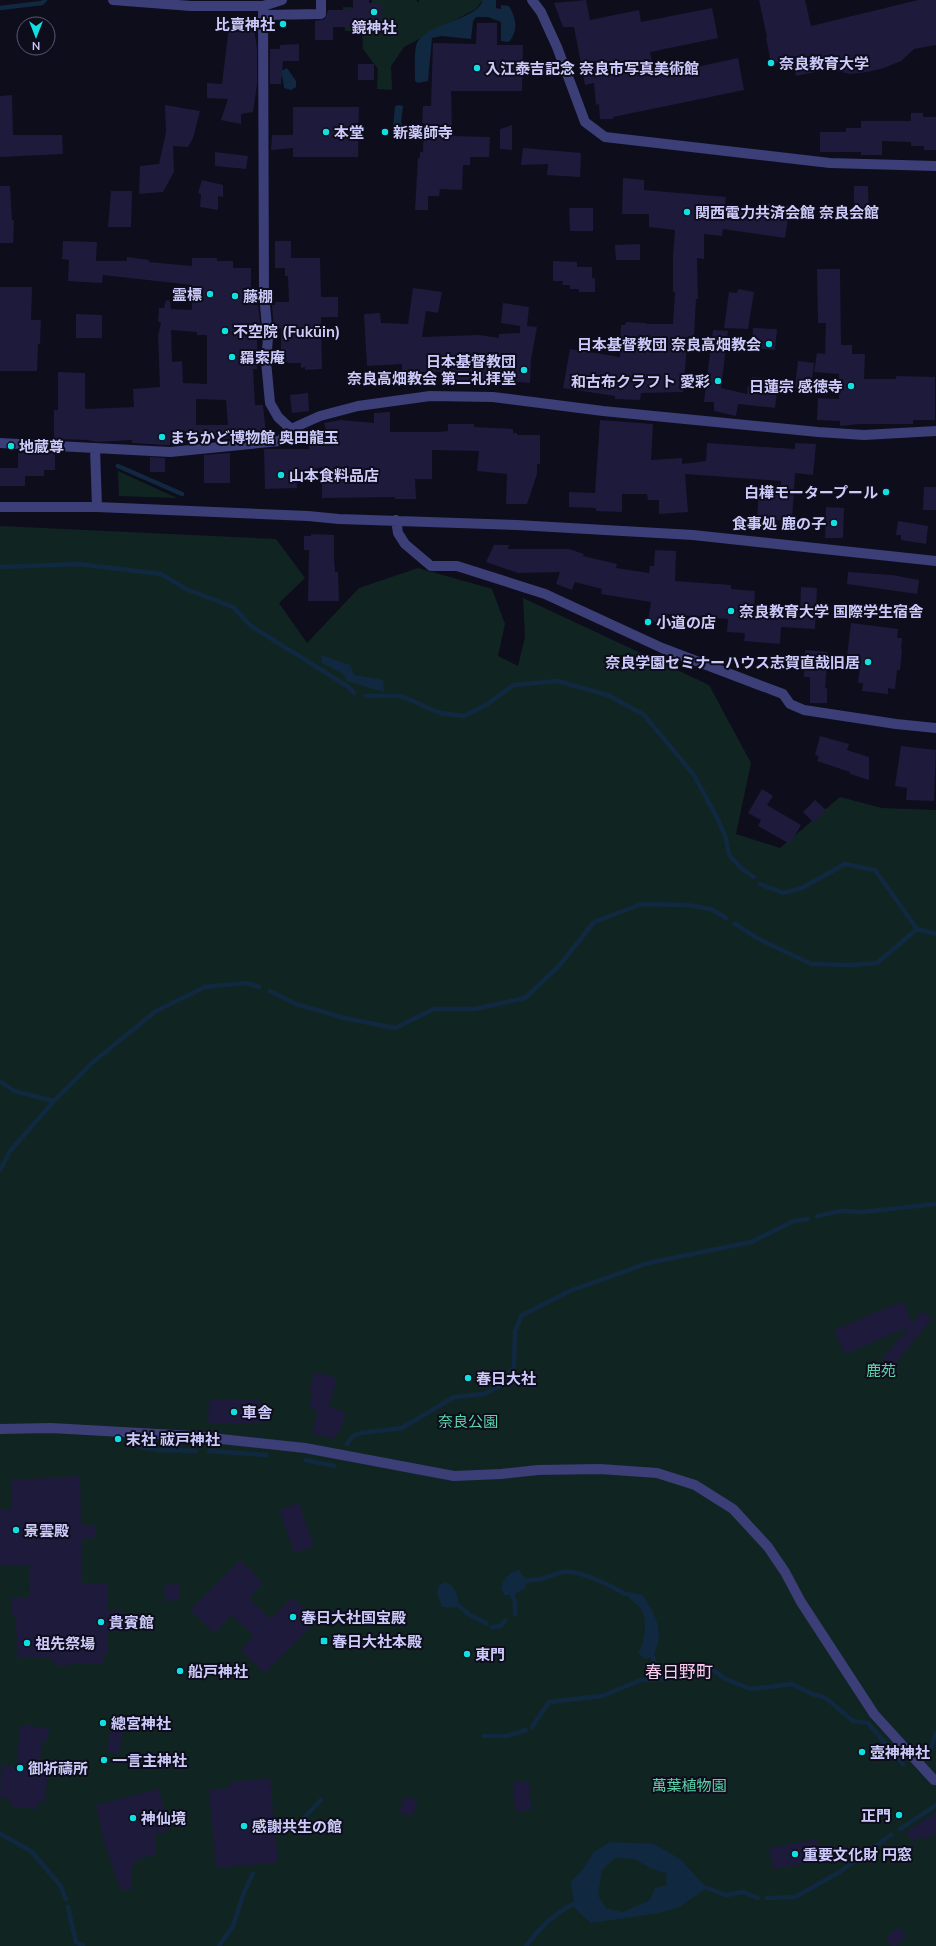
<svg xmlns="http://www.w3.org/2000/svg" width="936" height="1946" viewBox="0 0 936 1946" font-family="Mulish,'Noto Sans JP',sans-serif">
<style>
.green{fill:#102522}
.water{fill:#112841;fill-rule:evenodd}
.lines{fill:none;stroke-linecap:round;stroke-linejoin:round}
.stream{stroke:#112841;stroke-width:4.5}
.building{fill:#1e1a3b;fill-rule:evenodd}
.minor{stroke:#3b3e77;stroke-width:10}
.poi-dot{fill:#10e0e2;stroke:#0e0d1c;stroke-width:1.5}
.labels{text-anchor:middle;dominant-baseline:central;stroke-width:4;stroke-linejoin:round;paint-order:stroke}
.poi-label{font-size:15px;font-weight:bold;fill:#cccbfb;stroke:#0e0d1c;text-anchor:start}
.park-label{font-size:15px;fill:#5dd5ac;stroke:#0e0d1c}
.quarter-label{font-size:17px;fill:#fbcdef;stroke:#0e0d1c}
</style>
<rect width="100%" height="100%" fill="#0e0d1c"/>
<path class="green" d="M372,0H416L419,3V0H483L476,9L404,47L391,66L392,90L377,89L378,69L363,49L362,32L345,31L343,7L371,8Z
M118,471L177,498L119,496Z
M0,526L276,539L305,578L279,603L307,643L359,588L418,568L492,589L505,624L498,656L518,666L525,637L523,598L709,685L751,763L736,834L780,848L840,797L882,808L936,810V1946H0Z"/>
<path class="water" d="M483,0H496V8L501,9V5L509,6C516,18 519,30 509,42L501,41V22L488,17H476L473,21L471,39L442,36L432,38L428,81L418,83L415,81C415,70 414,57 416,46C421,24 477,21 483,0Z
M287,68L296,81V87L291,90L284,88C284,82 282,78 281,71Z
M399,105L403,106L401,123L406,129L405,135L395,134L393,128L395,106Z
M321,655L350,665L354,675L383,680L384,692L347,681L343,674L322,663Z
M519,1570L526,1580V1588L512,1595H504L501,1588C503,1579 509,1572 519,1570Z
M445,1582C456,1586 458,1596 459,1606L451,1608L442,1607L437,1594L439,1585Z
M628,1592L643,1595C657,1619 665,1630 653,1657L645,1659L638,1653C645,1643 648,1620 641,1609C638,1604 629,1599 625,1594Z
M610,1842L654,1844L680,1859L707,1888L679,1907L660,1913L591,1923L575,1909L571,1882L583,1869L593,1853ZM615,1858L634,1859L652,1869L666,1873L667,1885L655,1888L650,1900L623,1912L606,1908L598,1895L602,1870Z"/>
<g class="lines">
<path class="stream" d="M0,8L42,3L45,0
M118,466L182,494
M0,567L79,564L161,574L186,589L233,607L251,626L347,686L354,693
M366,696H401L440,713L464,716L486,705L514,685L557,681L608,695L644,715L694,775L717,818L726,838L729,855L742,869L754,877
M760,884L783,893L802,888L845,864L875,870L917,929L936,934
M735,924L757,938L811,964L851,965L877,963L917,929
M270,991L296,1004L344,1018L395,1028L434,1009H475L525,998L559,966L594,922L642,904L686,905L711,909L726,918
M0,1081L14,1091L54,1101L92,1063L156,1011L205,987L246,983L259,987
M0,1170L10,1151L54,1101
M817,1216L841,1211L862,1212L936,1204
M347,1444L353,1436L361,1433L402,1428L454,1397L484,1394L500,1386L514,1367L515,1332L521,1316L567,1292L648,1263L751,1242L794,1221L808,1219
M140,1447L159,1450L196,1451
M209,1451L266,1455
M306,1460L334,1466
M521,1583C528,1579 534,1581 542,1579C549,1577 556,1573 563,1572C581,1570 609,1585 625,1594
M514,1591L512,1595L515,1602V1614
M459,1606L471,1616L486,1623
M492,1627L501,1626L505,1621
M653,1657L656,1671L664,1679
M685,1674L697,1668L710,1667L725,1679L751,1689L792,1684L810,1693L826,1698L853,1721L868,1723L903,1764
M532,1727L549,1702L602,1696L641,1680L664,1679L675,1676
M484,1736H507L526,1730
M930,1750L936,1733
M900,1829L936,1805
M286,1831L300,1822L321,1800
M0,1834L31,1851L60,1885L66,1899
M707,1888L726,1895L743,1892L758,1898
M767,1898L795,1897L838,1873L891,1835
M68,1907L76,1942L83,1946
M219,1946L233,1926L244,1892L253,1874
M526,1946C540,1928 553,1914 574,1904"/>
</g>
<path class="building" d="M353,0H369V3H382V27H333V40H315V21L325,19L328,10H353Z
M586,0L590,20L639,10L641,22L712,8L718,38L650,52L655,76L738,58L744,90L613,117V119H600L599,104L596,105L594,83L585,85L574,27H563L554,3Z
M759,0H805L811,26L918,0H936V45L914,49L901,61L884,68L867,72L850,74L829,69L796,76L792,60L771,64L766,37H767Z
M477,23H497V45H523L522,91H451L452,131H453L454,136L490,137L489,157H470V165H463L462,190L440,189L439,196H428V210H415L418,158H420V152H423L424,123H422L423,106H431L433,43L476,44Z
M229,26L254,28L257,49V84L253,112L241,114V124L221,120L228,99L207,98V83L222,84Z
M299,44V61H283L281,84H270V49H280V45Z
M358,64H374V80H358Z
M12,95L13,135H62L63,154L0,157V96Z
M165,105L200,111L193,138L188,147L173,146L174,172L163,192L139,194L140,166L159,164L166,132Z
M293,107H359L358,157H293V148L271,150L272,135H293Z
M911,113H923V117H936V150H924V146H911V142L882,141V155H861V152H820V132H846V128H861V121H911Z
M512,125V150L500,149V129Z
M523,148L581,153L580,177L547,175L548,164L521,165Z
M215,152L248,156L246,169L215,166Z
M623,178L644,180V190L726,197L725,205L763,211L764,203L790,206L785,238L723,229L722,236L704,234V259L697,258L698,299H696L694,337L688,336L683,392L641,393L640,400L615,399V396L563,388L570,349L620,357L621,325H625L626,322L646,323V324H673L675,292H673V256L675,230L649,227V214H622Z
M202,180L223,185V197L218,196V210L200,207L201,194L198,193Z
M0,186H10L12,220H14L13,243H0Z
M854,186H868L869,215H854Z
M111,191H132L131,227H108Z
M569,208H593V231H570Z
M63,241L97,242L96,261H127V257L149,260V262L192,266V258H217V261H233V268H251V305H258L261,329H257V369H253L255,405H263L266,434L204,442V439H170V445H165L132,443V440L96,442L88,440L54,439V410H58V372L85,373V406L86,409L134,407L133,389L160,387L158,336L161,322H158L159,308H164L166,300L170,301L171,309L192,310V285L103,275L102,283L68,281L69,260L62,259ZM171,330L197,332V335H207V384L183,383L182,361L172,362ZM196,399L226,400L228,425H196Z
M275,241H291V258H320L321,297H338V317H321L322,369L305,370V367L301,368V363H288V362H285L284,350H281V328L274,329L272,305H275V302H289L288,276H285V268H275Z
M640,244V260H616L615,245Z
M553,261L577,262V267H592V278H595V292H579V289H570V285H562L563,281H553Z
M817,269H840L841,345H852V354H865L864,379H896V376L935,377V420H913V424H860L840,426V421L817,420L818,398L839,399V374L814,372L817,353L825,354L826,323H818Z
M0,287H32L31,320H41L40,344H38L37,371H0Z
M413,288L442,292L438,313L426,311L422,337L479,335L499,338V334L520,333V326L501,323L503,303L529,307L527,326L537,327L531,360L530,383L474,378V382L464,381V386L448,384L450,372H420V376L402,375V364L367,366L364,314L380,313L381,323L408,324Z
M738,289L754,292L748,329L724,328L729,292L737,293Z
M76,314L102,315V338H76Z
M753,328L777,329L775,350L752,348Z
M713,330L728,331L721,388L747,394L748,386L751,387L752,377L771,379L770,382L778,383L775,408L738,404L736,416L714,411V402H704Z
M798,361L814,363L811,390L795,388Z
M308,393L309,411L292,413L290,395Z
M390,412V432H439L448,431V424H474V427L513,429V433H517V435H540V464H537V474L527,504H506L507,474L477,471L479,451L432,450V479H415L416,499H395V497L322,498V467L296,474L297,488L265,489L264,449H309L308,437L327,433L324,423L340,420L374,423V413Z
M600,420L653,424L651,460L682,458V464L706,461L707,443L795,449V443L816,444L813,475L795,473L792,521L757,519L759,489L781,486V481L685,474L688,512L659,514V500H648L647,494H622V512L596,511V508L569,507V492L595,493Z
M18,453H55V470H44V476H25V486H0V468H18Z
M230,453V483H204V455Z
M150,457L165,458V472H150Z
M924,487H936V510H923Z
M826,507L844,508L843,538H825Z
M898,521L928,526L926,544L901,540V535H896Z
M311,534L334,535V558L335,572H338L339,601H308L309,550H304V536H311Z
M494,545H509L508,549H569L584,554L583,556L617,564L616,568L649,573L650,566H654L655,550L676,551L675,581L731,585V589L755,591L754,611L800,614L801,587L817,588L815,629L781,627L780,644L744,641L745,633L727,632L728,619L667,614L666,623L648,621L651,602L601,594L602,589L575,582L572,590L556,584L560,572L518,573L486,562Z
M848,572L892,575L919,580L917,594L847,584Z
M851,623L898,629L897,638H902L901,649H902L900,670H897L895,689L888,688V694L862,691L863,683H858L861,658L847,657Z
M805,650L828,652L825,688H827V703H810V677H804Z
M820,736L849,744L847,750L869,757V780L850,774V772L817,761L819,756L815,755Z
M901,746L936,750L934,801L906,800L907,788L895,786Z
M762,789L773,796L767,805L801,825L790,844L758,826L761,820L748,813Z
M815,800L826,810L814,823L803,812Z
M903,1301L912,1323L922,1311L932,1318L893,1367L883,1358L909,1327L845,1354L834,1330Z
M315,1372L337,1378L329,1407L346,1412L340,1433L337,1432L334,1439L312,1433L318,1410L309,1408L313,1393L309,1392Z
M209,1400H260L259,1424L208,1423Z
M80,1476L81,1526H96V1538L81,1539V1583H107L108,1611L122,1610V1632H108V1654H104V1663H69V1666H55V1661H52V1658H17L16,1615H11V1598H30L29,1565H0V1510H11L12,1508L11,1480Z
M299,1503L314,1546L294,1553L279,1510Z
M240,1560L263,1583L249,1598L271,1619L292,1597L316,1621L265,1673L241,1650L254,1636L232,1615L214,1633L190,1610Z
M179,1584V1600L165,1601L164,1585Z
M20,1725L49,1728L47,1742H42L39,1769H48L45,1802L38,1801L37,1809L10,1806L11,1799L0,1798L1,1765L17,1767Z
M111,1730L123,1732L119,1754L107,1751Z
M270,1778L278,1862L216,1868L209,1790L230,1788L229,1782Z
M529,1781L531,1810L515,1811L513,1782Z
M159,1789L169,1831L155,1834L156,1854L135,1860V1865L131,1866L132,1890H120L103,1838L96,1805Z
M405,1796L418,1801L412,1817L399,1812Z
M936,1812V1833L925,1840L922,1836L913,1842L906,1832Z
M817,1839L821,1861L773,1869L769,1848Z
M898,1927L907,1936L896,1946H893L886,1938Z"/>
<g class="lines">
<path class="minor" d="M113,0L191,6H263L264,294L268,338L266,361L270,403L278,417L291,429
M532,0L541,12L557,47L585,122L605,137L830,163L936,166
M263,6L282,0
M264,15L321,14V0
M0,443L170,452L280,441L291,429L320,416L358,406L430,396L493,397L603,411L818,432L864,435L936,431
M95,448L97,507
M0,507H97L308,516L339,519L517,525L693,535L936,561
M396,520L398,533L405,544L431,566H457L545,594L662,648L783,694L790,704L804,710L896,724L936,728
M0,1429L51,1428L193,1436L305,1448L454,1476L501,1474L538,1470L600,1469L657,1473L695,1485L733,1509L768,1547L785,1572L801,1602L874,1714L934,1780H936"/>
</g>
<g class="poi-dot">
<circle cx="374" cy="12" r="4"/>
<circle cx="283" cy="24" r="4"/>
<circle cx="771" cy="63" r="4"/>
<circle cx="477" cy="68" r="4"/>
<circle cx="326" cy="132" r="4"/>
<circle cx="385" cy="132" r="4"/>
<circle cx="687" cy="212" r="4"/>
<circle cx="210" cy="294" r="4"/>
<circle cx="235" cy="296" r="4"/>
<circle cx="225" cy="331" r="4"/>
<circle cx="769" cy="344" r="4"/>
<circle cx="232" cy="357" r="4"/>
<circle cx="524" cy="370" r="4"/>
<circle cx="718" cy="381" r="4"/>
<circle cx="851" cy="386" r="4"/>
<circle cx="162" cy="437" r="4"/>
<circle cx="11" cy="446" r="4"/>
<circle cx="281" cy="475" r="4"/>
<circle cx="886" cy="492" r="4"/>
<circle cx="834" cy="523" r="4"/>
<circle cx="731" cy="611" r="4"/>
<circle cx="648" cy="622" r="4"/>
<circle cx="868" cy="662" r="4"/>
<circle cx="468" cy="1378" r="4"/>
<circle cx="234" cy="1412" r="4"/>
<circle cx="118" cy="1439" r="4"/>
<circle cx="16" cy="1530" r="4"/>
<circle cx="293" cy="1617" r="4"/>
<circle cx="101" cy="1622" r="4"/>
<rect x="320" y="1637" width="8" height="8" rx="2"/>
<circle cx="27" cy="1643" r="4"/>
<circle cx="467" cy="1654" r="4"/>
<circle cx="180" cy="1671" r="4"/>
<circle cx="103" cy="1723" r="4"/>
<circle cx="862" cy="1752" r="4"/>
<circle cx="104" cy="1760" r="4"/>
<circle cx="20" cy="1768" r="4"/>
<circle cx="899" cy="1815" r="4"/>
<circle cx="133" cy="1818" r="4"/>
<circle cx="244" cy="1826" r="4"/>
<circle cx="795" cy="1854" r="4"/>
</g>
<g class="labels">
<g class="poi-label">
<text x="275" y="24" text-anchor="end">比賣神社</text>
<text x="374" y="27" text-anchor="middle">鏡神社</text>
<text x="779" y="63">奈良教育大学</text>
<text x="485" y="68">入江泰吉記念 奈良市写真美術館</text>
<text x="334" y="132">本堂</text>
<text x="393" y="132">新薬師寺</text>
<text x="695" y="212">関西電力共済会館 奈良会館</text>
<text x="202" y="294" text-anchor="end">霊標</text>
<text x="243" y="296">藤棚</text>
<text x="233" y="331">不空院 (Fukūin)</text>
<text x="761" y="344" text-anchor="end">日本基督教団 奈良高畑教会</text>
<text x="240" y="357">羂索庵</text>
<text x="516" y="361" text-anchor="end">日本基督教団<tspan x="516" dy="17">奈良高畑教会 第二礼拝堂</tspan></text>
<text x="710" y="381" text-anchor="end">和古布クラフト 愛彩</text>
<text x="843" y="386" text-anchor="end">日蓮宗 感徳寺</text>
<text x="170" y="437">まちかど博物館 奥田龍玉</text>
<text x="19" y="446">地蔵尊</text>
<text x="289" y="475">山本食料品店</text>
<text x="878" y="492" text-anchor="end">白樺モータープール</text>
<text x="826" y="523" text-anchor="end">食事処 鹿の子</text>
<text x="739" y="611">奈良教育大学 国際学生宿舎</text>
<text x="656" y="622">小道の店</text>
<text x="860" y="662" text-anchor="end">奈良学園セミナーハウス志賀直哉旧居</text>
<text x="476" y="1378">春日大社</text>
<text x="242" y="1412">車舎</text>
<text x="126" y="1439">末社 祓戸神社</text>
<text x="24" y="1530">景雲殿</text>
<text x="301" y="1617">春日大社国宝殿</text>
<text x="109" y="1622">貴賓館</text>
<text x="332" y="1641">春日大社本殿</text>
<text x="35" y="1643">祖先祭場</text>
<text x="475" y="1654">東門</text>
<text x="188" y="1671">船戸神社</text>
<text x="111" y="1723">總宮神社</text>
<text x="870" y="1752">壺神神社</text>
<text x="112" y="1760">一言主神社</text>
<text x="28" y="1768">御祈禱所</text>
<text x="891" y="1815" text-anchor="end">正門</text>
<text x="141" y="1818">神仙境</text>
<text x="252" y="1826">感謝共生の館</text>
<text x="803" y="1854">重要文化財 円窓</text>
</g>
<g class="park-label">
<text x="881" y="1370">鹿苑</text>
<text x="468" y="1421">奈良公園</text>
<text x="689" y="1785">萬葉植物園</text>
</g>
<g class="quarter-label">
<text x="679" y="1671">春日野町</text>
</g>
</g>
<g transform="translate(36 36) rotate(180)"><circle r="19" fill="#0e0d1c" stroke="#5a5975"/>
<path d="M0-3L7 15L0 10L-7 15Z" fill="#10e0e2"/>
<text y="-6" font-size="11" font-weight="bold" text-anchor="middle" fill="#cccbfb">N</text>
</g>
</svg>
